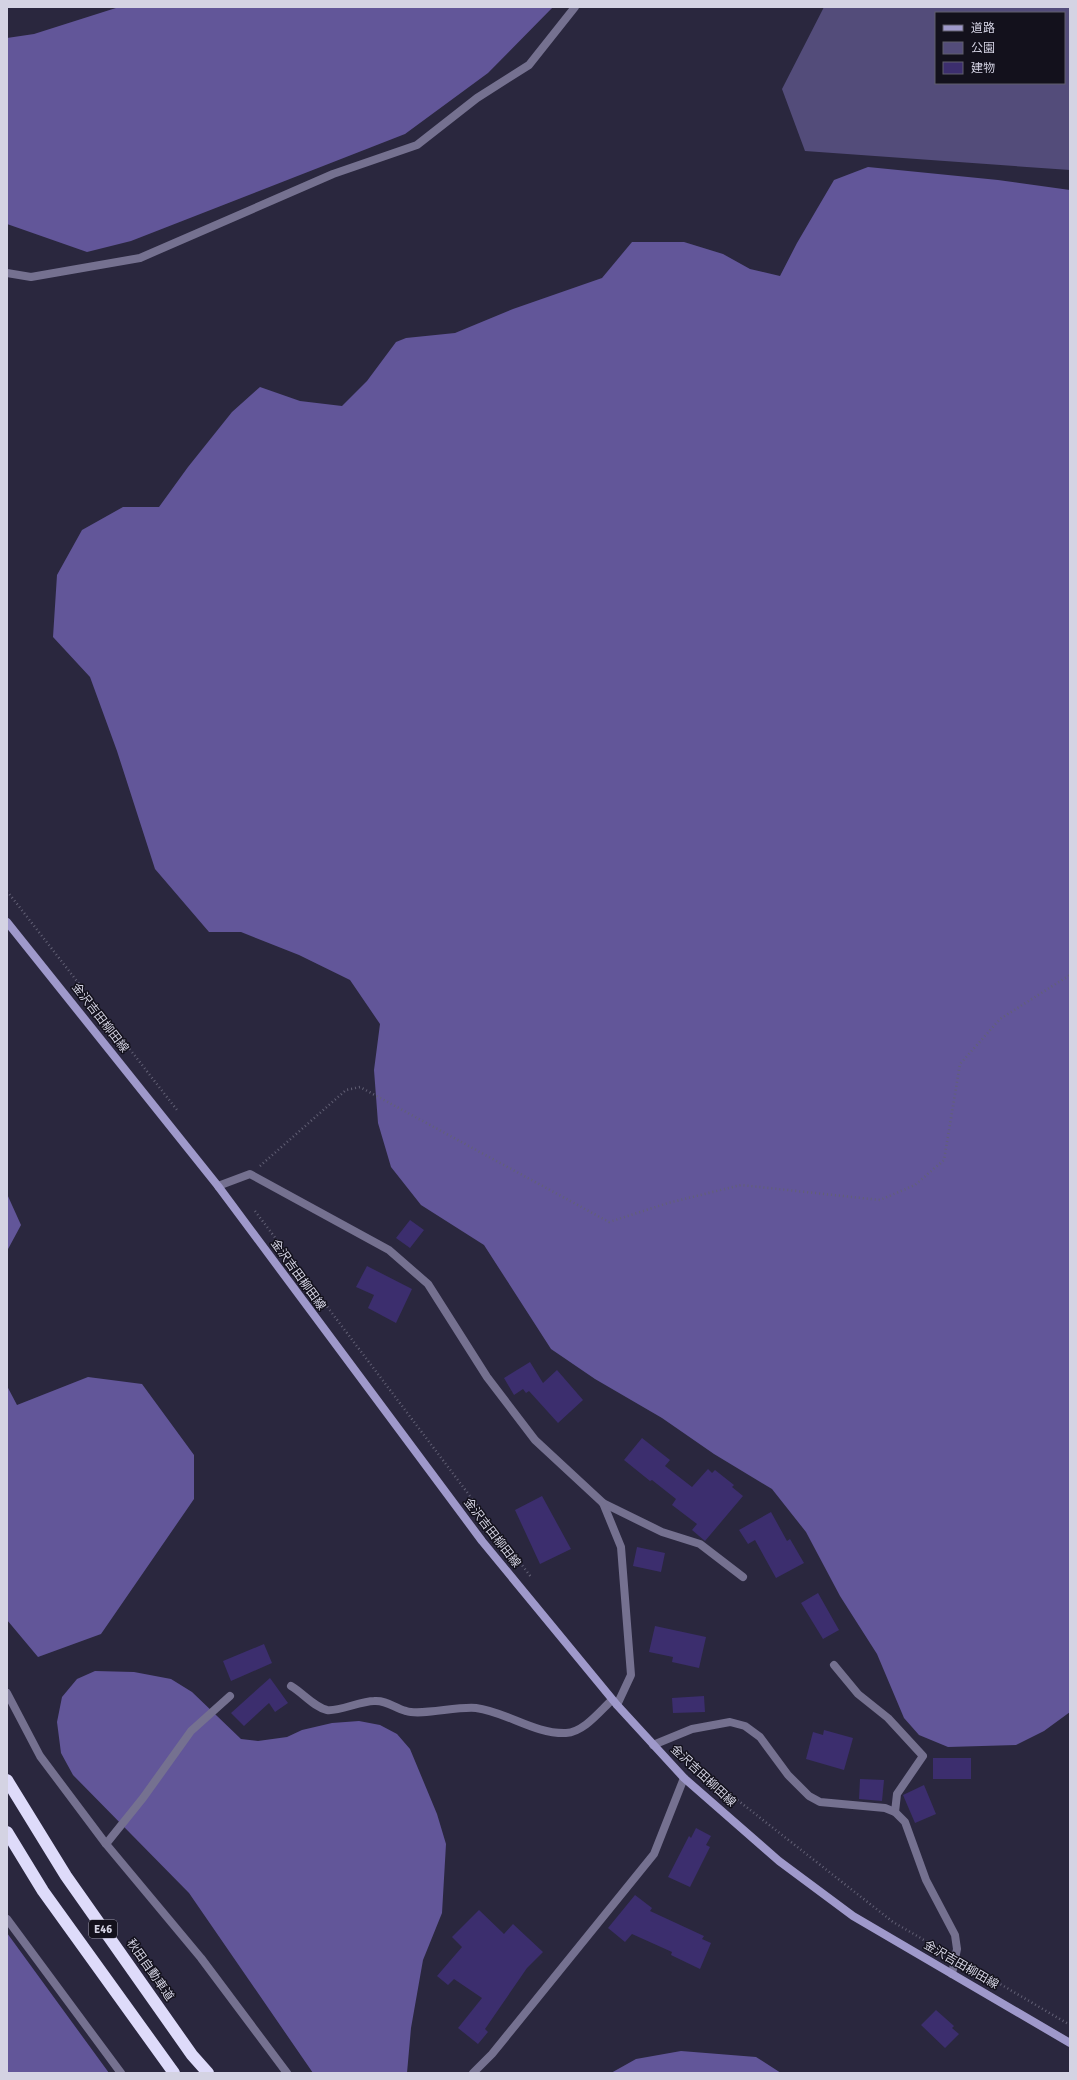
<svg xmlns="http://www.w3.org/2000/svg" width="1077" height="2080" viewBox="0 0 1077 2080" font-family="Signika,'Noto Sans JP',sans-serif">
<style>
.green{fill:#534c7a;fill-rule:evenodd}
.forest{fill:#625699}
.building{fill:#3c2e6e}
.lines{fill:none;stroke-linecap:round;stroke-linejoin:round}
.path{stroke:#636176;stroke-width:2.5;stroke-dasharray:1 3;stroke-linecap:butt}
.lane{stroke:#757190;stroke-width:8}
.street{stroke:#757190;stroke-width:8}
.secondary{stroke:#9f99cb;stroke-width:8}
.highway{stroke:#dedbfa;stroke-width:12}
.labels{text-anchor:middle;dominant-baseline:central;stroke-width:3;stroke-linejoin:round;paint-order:stroke}
.shield{fill:#13111c;stroke:#9a99a7;stroke-width:1}
.shield-label{font-size:11px;font-weight:bold;fill:#d4d3e3}
.street-label{font-size:12px;fill:#d4d3e3;stroke:#13111c}
</style>
<rect width="100%" height="100%" fill="#2a273e"/>
<path class="green" d="M824,7H1070V170L805,151L782,89ZM936,13H1064V83H936Z"/>
<path class="forest" d="M119,7H553L488,73L405,134L131,241L87,252L7,224V38L34,34Z
M868,167L998,180L1070,190V1712L1044,1731L1016,1745L948,1747L919,1735L904,1718L877,1654L840,1596L806,1532L772,1489L714,1454L662,1418L595,1379L551,1349L484,1245L421,1205L391,1167L378,1123L374,1070L380,1024L350,980L299,955L241,932H209L155,869L117,751L90,677L53,637L57,575L82,530L123,507H159L188,467L232,412L260,387L300,401L342,406L367,381L396,342L406,338L455,333L513,309L602,278L632,242H684L723,254L750,269L780,276L797,243L834,180Z
M7,1194L21,1225L7,1251Z
M88,1377L142,1384L194,1455V1499L101,1634L38,1657L7,1620V1386L17,1405Z
M95,1671L134,1672L171,1679L192,1692L241,1739L258,1741L287,1737L302,1730L332,1723L359,1721L380,1725L397,1734L410,1749L437,1814L446,1844L442,1913L423,1960L411,2028L407,2073H313L189,1893L73,1775L61,1753L57,1722L62,1697L77,1679Z
M7,1933L109,2073H7Z
M681,2051L756,2057L781,2073H611L636,2059Z"/>
<path class="building" d="M410,1220L424,1230L410,1248L396,1238Z
M367,1266L412,1289L396,1323L368,1308L374,1295L356,1287Z
M530,1362L543,1383L557,1370L583,1400L558,1423L529,1391L526,1393L523,1389L514,1395L504,1378Z
M642,1438L670,1460L665,1466L692,1487L708,1469L712,1473L715,1470L734,1485L732,1487L743,1496L705,1541L692,1530L697,1524L672,1505L676,1499L652,1480L650,1481L624,1460Z
M542,1496L571,1549L540,1564L515,1510Z
M771,1512L787,1541L790,1539L804,1563L776,1578L755,1540L748,1544L739,1530Z
M637,1547L665,1553L661,1572L633,1566Z
M818,1593L839,1630L823,1639L801,1603Z
M655,1626L706,1637L699,1668L672,1662L673,1657L649,1652Z
M264,1644L272,1663L231,1681L223,1661Z
M270,1678L288,1703L275,1712L269,1703L244,1726L231,1713Z
M704,1696L705,1712L673,1713L672,1698Z
M824,1730L853,1738L844,1770L806,1759L813,1732L823,1735Z
M933,1758H971V1779H933Z
M860,1779L884,1780L882,1801L859,1799Z
M924,1785L936,1814L915,1823L903,1795Z
M696,1828L711,1836L706,1845L710,1847L690,1887L668,1877L689,1836L691,1838Z
M635,1895L652,1908L650,1911L704,1936L702,1939L711,1943L700,1969L673,1956L671,1955L672,1952L632,1934L625,1942L608,1928Z
M479,1910L504,1934L513,1924L543,1952L527,1968L485,2029L488,2032L478,2044L458,2028L482,1998L454,1979L448,1985L437,1976L462,1947L452,1937Z
M936,2010L954,2026L952,2028L959,2034L945,2048L921,2025Z"/>
<g class="lines">
<path class="path" d="M7,891L177,1110
M260,1166L346,1090L360,1087L609,1222L668,1203L741,1185L880,1200L915,1185L944,1160L960,1064L1000,1019L1070,975
M255,1211L531,1577
M677,1748L703,1773L893,1922L943,1951
M966,1964L1070,2025"/>
<path class="lane" d="M603,1503L662,1532L700,1544L743,1577
M834,1665L858,1694L888,1718L923,1756L897,1794L895,1812
M106,1844L143,1798L191,1731L230,1696"/>
<path class="street" d="M7,273L31,277L140,258L333,174L417,145L477,98L529,65L575,7
M218,1186L250,1174L389,1250L428,1284L487,1377L535,1440L603,1503L621,1547L631,1675L617,1705
M291,1686C303,1693 314,1707 327,1710C337,1712 361,1701 374,1701C387,1700 394,1708 406,1711C421,1716 457,1706 476,1708C507,1712 534,1734 566,1733C584,1732 600,1711 612,1700
M7,1693L40,1756L106,1844L201,1958L287,2073
M653,1745L692,1729L730,1722L745,1726L760,1737L788,1775L809,1796L820,1802L885,1808L895,1812L905,1822L926,1880L955,1935L957,1949L952,1974
M7,1919L121,2073
M473,2073L492,2054L654,1854L684,1778"/>
<path class="secondary" d="M7,922L218,1186L482,1541L617,1705L684,1778L779,1861L853,1916L1070,2043"/>
<path class="highway" d="M7,1780L66,1876L192,2055L208,2073
M7,1832L43,1891L174,2073"/>
</g>
<g class="labels">
<rect class="shield" x="89" y="1920" width="28" height="18" rx="3"/>
<g class="shield-label">
<text x="103" y="1929">E46</text>
</g>
<g class="street-label">
<text transform="translate(100 1018) rotate(52)">金沢吉田柳田線</text>
<text transform="translate(298 1275) rotate(54)">金沢吉田柳田線</text>
<text transform="translate(492 1533) rotate(52)">金沢吉田柳田線</text>
<text transform="translate(703 1776) rotate(43)">金沢吉田柳田線</text>
<text transform="translate(961 1965) rotate(30)">金沢吉田柳田線</text>
<text transform="translate(150 1970) rotate(55)">秋田自動車道</text>
</g>
</g>
<rect width="1077" height="2080" fill="none" stroke="#d4d3e3" stroke-width="16"/>
<rect x="935" y="12" width="130" height="72" fill="#13111c" stroke="#605f6c"/>
<rect x="943" y="25" width="20" height="6" fill="#9f99cb" stroke="#605f6c"/>
<text x="971" y="32" font-size="12" fill="#d4d3e3">道路</text>
<rect x="943" y="42" width="20" height="12" fill="#534c7a" stroke="#605f6c"/>
<text x="971" y="52" font-size="12" fill="#d4d3e3">公園</text>
<rect x="943" y="62" width="20" height="12" fill="#3c2e6e" stroke="#605f6c"/>
<text x="971" y="72" font-size="12" fill="#d4d3e3">建物</text>
</svg>
